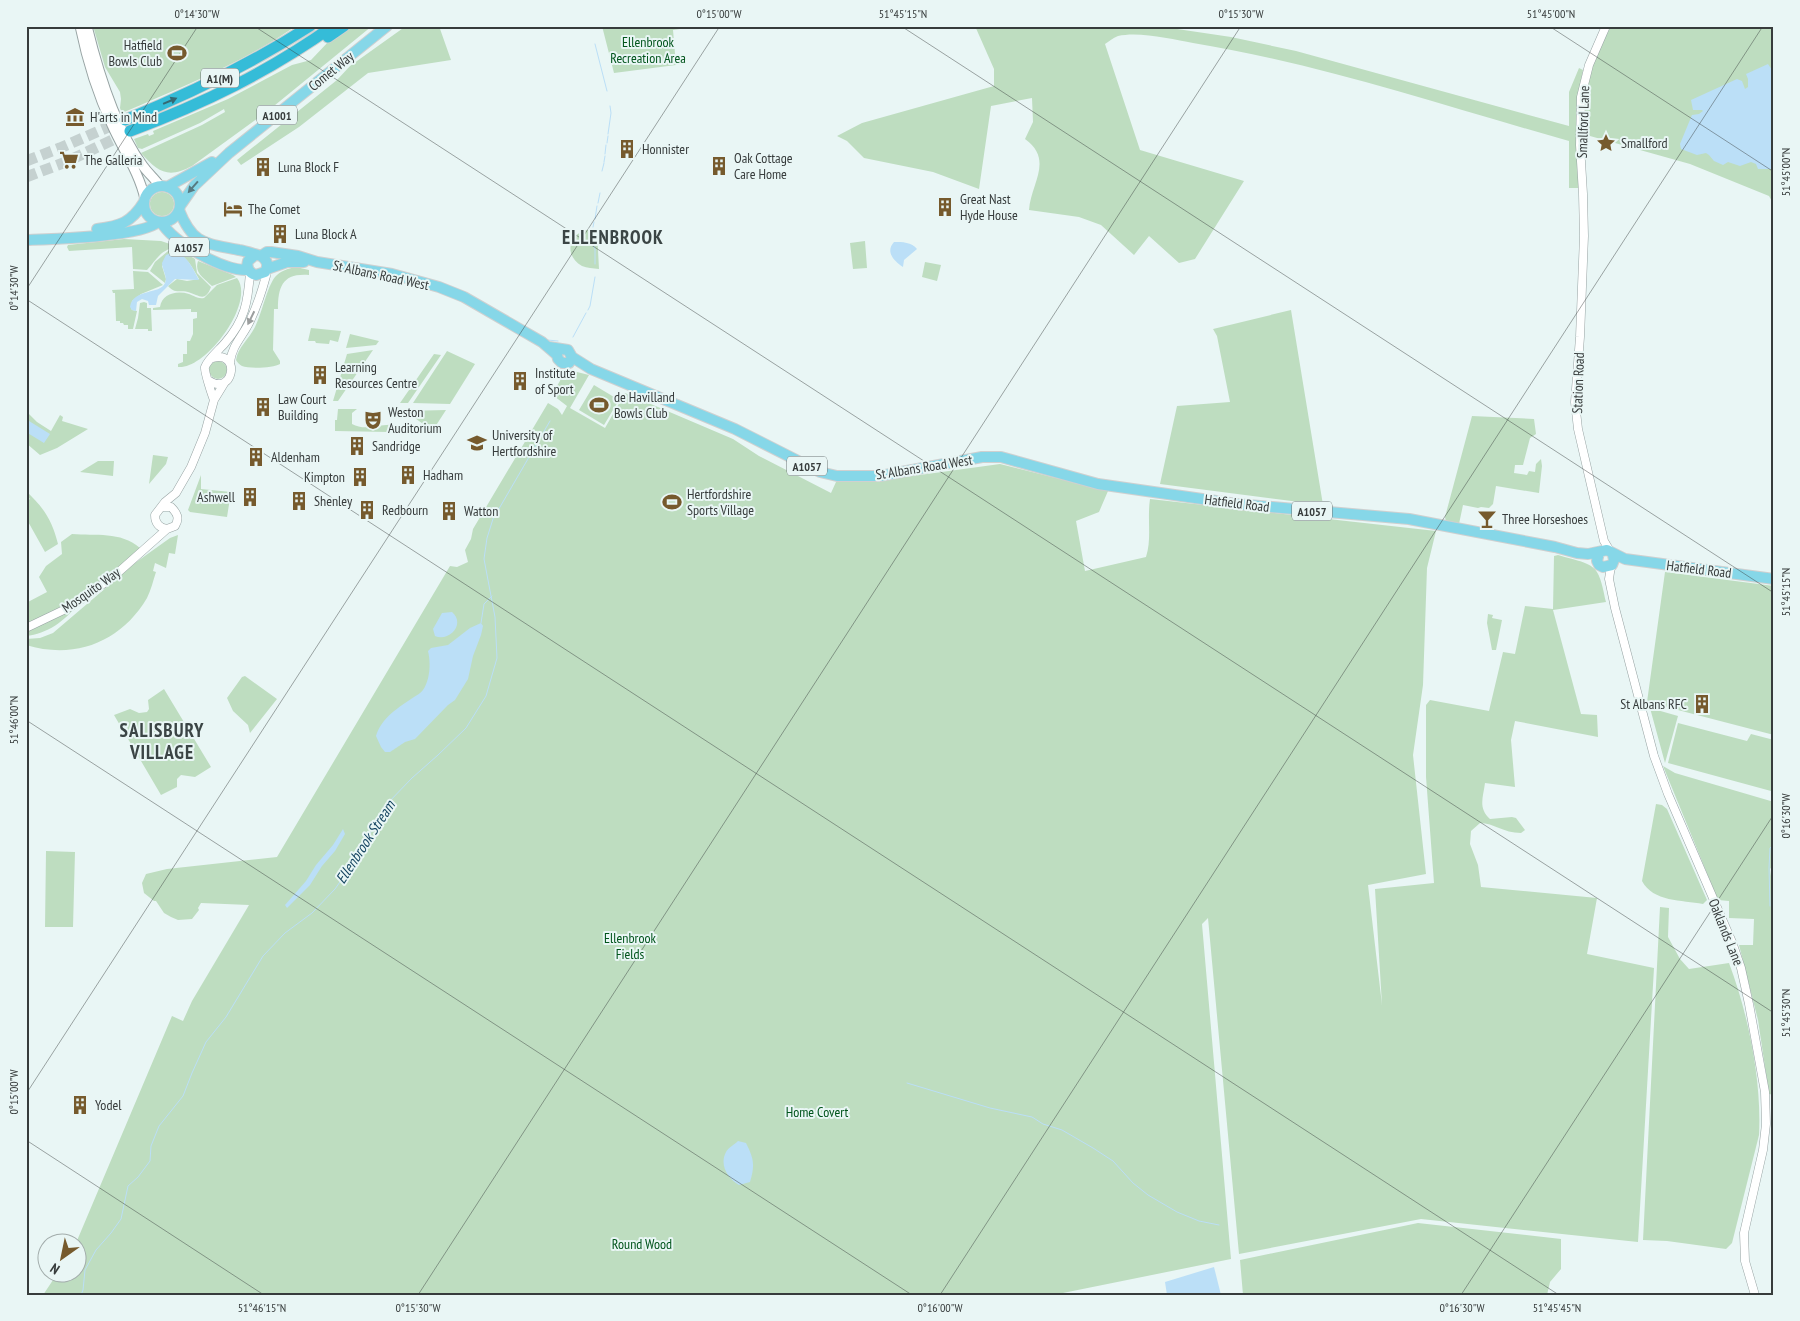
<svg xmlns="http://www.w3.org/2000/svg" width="1800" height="1321" viewBox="0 0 1800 1321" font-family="'PT Sans Narrow',sans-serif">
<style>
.green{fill:#beddc0}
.water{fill:#bbdff7}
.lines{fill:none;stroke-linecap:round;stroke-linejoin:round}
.stream{stroke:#bbdff7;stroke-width:1}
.motorway-tunnel{stroke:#c5d1d0;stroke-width:11;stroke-dasharray:11 5.5;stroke-linecap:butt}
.tertiary-casing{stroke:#97a3a3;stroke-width:9}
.secondary-casing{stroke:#97a3a3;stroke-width:11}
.primary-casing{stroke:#cfd0d0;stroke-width:12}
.motorway-casing{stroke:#cfd0d0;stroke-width:13}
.tertiary{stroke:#fff;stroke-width:8}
.secondary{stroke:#fff;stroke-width:9}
.primary{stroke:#86d7e8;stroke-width:10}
.motorway{stroke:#35bcd8;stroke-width:11}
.oneway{fill:#366973}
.oneway2{fill:#577a81}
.oneway3{fill:#9b9e9e}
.ticks{fill:none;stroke:#373c3c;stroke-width:1;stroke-opacity:0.45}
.labels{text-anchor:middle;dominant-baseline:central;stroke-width:4;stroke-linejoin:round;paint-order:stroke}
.shield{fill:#e9f6f5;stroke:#6c7474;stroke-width:1}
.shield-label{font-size:12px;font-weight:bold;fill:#373c3c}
.park-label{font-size:14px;fill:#00541b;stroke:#e9f6f5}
.poi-label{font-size:14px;fill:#373c3c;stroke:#e9f6f5;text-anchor:start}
.street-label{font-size:14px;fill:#373c3c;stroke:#e9f6f5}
.water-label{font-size:15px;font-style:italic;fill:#144460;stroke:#e9f6f5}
.district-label{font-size:19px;font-weight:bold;letter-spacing:1px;fill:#3b4545;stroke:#e9f6f5}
.neatline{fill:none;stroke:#373c3c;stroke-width:2}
.ticks-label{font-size:12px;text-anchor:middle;fill:#373c3c}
</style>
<rect width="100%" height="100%" fill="#e9f6f5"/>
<path class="green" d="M93,26H296C242,63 182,87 122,113L120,108L121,99L120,92L105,67Z
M348,26H372L269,110L192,166C168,179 158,172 141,153L202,125L225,112L224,109L200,123L142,149L138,148L134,139L148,134L149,136L154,134L153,131L228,99L292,65L311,60L330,40Z
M406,26H439L451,60L368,73L299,127L241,165L237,160L337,80L350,66Z
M602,26H702L673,30L676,65L614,73Z
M975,26H1157L1231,37L1296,51L1569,126V92L1579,68L1583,70L1577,101L1578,126L1576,138L1580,188H1569V141C1444,106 1321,64 1193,43C1173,39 1138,31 1118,36C1113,38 1108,42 1105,44L1140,150L1244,181L1195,259L1179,263L1149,236L1134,255L1101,225L1079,217L1029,210C1031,183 1054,160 1025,139L1033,122L1032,98L991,106L979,189L933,172L864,158L847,141L837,136L862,123L994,86V69Z
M1611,26H1772L1774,28V205L1769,196L1690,164L1590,136L1586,133C1584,117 1583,100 1587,85C1592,65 1601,45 1611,26Z
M150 204a12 12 0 1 1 24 0a12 12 0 1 1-24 0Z
M587,230L597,231L599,269C593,268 587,268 582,266C564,256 568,234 587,230Z
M124,239L161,241L173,245C169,250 166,250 162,253C156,258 152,265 147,270L133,269L132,247L69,251L67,247L68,245Z
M865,241L867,268L853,269L850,243Z
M174,246L195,259L197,273L211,287C205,303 199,295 188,292C179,290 175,294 168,286L177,279L187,281L199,279C193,269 188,257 175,252L162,266L166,279L165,283L150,271L155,262Z
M198,261L233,275L236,277L212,286C204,278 194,273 198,261Z
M925,262L941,265L937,281L922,277Z
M296,267L309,270V275C283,273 278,286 278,309H274L273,350L280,361V364C274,368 249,369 242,366C240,365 237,362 236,360C238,347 249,339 255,327C262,313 267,287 275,277C280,271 289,268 296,267Z
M133,271L148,272L163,285L141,294L132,301L131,308L132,310L137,311L133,329H128V325H124L123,323H120V321H116L115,293H113L112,290L134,289Z
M237,278C256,302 206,370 178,367V364L183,362V354H187V341H190L193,334V319L197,318V312H191V309L153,310V308L160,307C162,294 176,290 189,294C195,296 197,299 204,298L217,285Z
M144,302L147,303V308H151L152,331H148V329H135L138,318L140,303Z
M1291,310L1323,505L1160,484L1177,406L1230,402L1217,336L1213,329Z
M311,328L341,331L338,342L330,340L329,344L316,343L315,341H308Z
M350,334L379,341L376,345L346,348Z
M373,350L338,401H333L347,354Z
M447,351L475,364L450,404L413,403Z
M434,354L441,355L408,403H400Z
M209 370a9 9 0 1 1 18 0a9 9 0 1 1-18 0Z
M569,370L589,375L570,408L605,428L625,393L733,439L759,456L831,493L836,482L876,481L1000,464L1108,491L1099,512L1076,521L1085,571L1146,557C1152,538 1147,520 1150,499L1436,531L1427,568L1423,685L1413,755L1426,874L1368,885L1382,1005L1375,889L1434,883L1426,777V705L1430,700L1489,711L1503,652L1515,654L1525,606L1553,609L1554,556L1558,555C1596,566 1598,562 1606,602L1553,610L1581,714L1597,715L1598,737L1515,721L1511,740L1515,787L1485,783C1483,798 1478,808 1490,819L1512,817L1516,818L1525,830L1521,833C1503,833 1494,823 1480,823L1471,831L1470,844L1478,865L1481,887L1597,898L1587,954L1654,968L1638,1242L1421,1219L1239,1254L1208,918L1202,924L1231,1259L1053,1295H43L57,1274H78V1244L76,1243L172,1016L183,1021L192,1001L249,905L201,903L198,908L199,910L192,919L178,920L171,917L164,913L156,901H154L144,893L142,883L146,874L167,869L277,857L450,566L457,567L468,562L465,550L471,539L473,529L548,403L558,409L562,415L567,406L554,396L553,393L565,372Z
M594,385L619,400L604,425L579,410Z
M338,409H357L352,413V424C368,433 385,420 400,427V431L388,432L335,431V420H337Z
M446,410L435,427L426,426L405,411Z
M26,411L37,422L51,431L60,415L63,417L62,421L88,429L57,448L40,455L26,443Z
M1472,416L1534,419L1536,434L1530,438L1523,465H1515L1514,473L1527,475L1529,471L1535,472L1536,464L1541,459L1542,466L1539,493L1496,486L1493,504L1489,508L1481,507L1478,508L1463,505L1459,524L1446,522L1445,517Z
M153,455L168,457L166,464L149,484Z
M98,461H114L113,476L80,472Z
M201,475V489L231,492L227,517L190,512L188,510Z
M26,491C44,508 52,520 58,544L45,552L26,518V501L30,499L26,495Z
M72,534C96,536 120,531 140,548C107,580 69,605 26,624V603L47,592L39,577L46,566L62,554L61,542Z
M178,535L175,554L169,553L166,568L155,563L153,571L156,572C153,581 151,590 147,598C121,642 75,660 26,645V639L40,638L53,633L135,563L170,538Z
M1665,572L1774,586V735L1647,702Z
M78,604C65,621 47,634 26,636V630Z
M1488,614L1493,615L1492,618L1502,620L1496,650H1492L1487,623Z
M245,676L277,699L250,733L248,725L233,711L227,698L242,677Z
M164,689L211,767L195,777L181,775L177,779V787L161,795L114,715L130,709L139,713L147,712L149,709L148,700Z
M1650,708L1678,716L1665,763Z
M1678,723L1747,741L1751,734L1774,740V783L1771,791L1668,763Z
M1663,766L1675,773L1774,802V864L1770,869L1774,898V1095L1769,1094L1758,1020L1739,945H1753L1754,919L1729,918V901L1718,900Z
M1656,804L1662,805L1667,809L1707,900L1703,904C1682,900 1653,902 1642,881Z
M46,851L75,852L73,927H45Z
M1660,907L1669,908L1668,937L1680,959L1689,969L1729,963C1748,1013 1762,1081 1759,1135L1732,1243L1726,1249L1667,1241L1643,1240Z
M1418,1223L1561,1239V1269L1550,1282L1547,1295H1243L1240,1260Z"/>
<path class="water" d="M1768,64L1774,73V169H1758L1756,164L1751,162L1740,166L1728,162L1723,165L1714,161L1709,155L1706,153L1697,155L1681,149L1680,144L1692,115L1699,114L1703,111L1702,110H1693L1691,100L1737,79L1742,81L1745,89L1748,87V79L1746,74Z
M894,242C902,242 912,242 917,249L904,260L903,267C894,261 885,252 894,242Z
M175,252C188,256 193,269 199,280L175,279L158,296L156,305H149L148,301L142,299L137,302L136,311L132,310L130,307C133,288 160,295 165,283C168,278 162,269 162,263L166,255Z
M26,417L29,421L50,434L44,443L26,432Z
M452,612C466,624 449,642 435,636L433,629L442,613Z
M481,623L483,626L481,635L473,656L468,679L455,700L448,705L415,739L405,742L390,752H385L381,747L376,736C382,717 398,708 414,697C417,695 421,693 423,690C430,680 431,663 428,651L431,648L448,645L470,628Z
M343,829L345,834L335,851L322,866L310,885L287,908L285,905L306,881L316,865L333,845Z
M738,1141L746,1143C754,1159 755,1165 750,1182L739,1185C728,1179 719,1165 726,1152C728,1148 735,1144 738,1141Z
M1214,1267L1221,1295H1167L1165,1282Z"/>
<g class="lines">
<path class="stream" d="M595,44L607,91
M608,134L611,113L610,106
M607,143L608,136
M605,154L606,145
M604,162L605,156
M602,171L604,163
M598,203L600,193
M595,219L597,206
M593,227L594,222
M591,233L590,236L595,249V264
M588,310L590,306L595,277
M573,337L586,313
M547,340L558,341
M481,623L484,604L492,596
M1770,906L1769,868L1770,848L1774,844
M907,1083L990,1108L1032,1117L1043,1124L1062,1130L1093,1148L1113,1161L1133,1183L1148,1195L1177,1212L1199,1221L1219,1225
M81,1295L83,1290L85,1270L96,1250L111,1233L121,1219L128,1186L138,1177L150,1161L151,1146L159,1126L183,1096L192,1073L206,1042L226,1017L263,956L285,933L312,913L335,889L358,856L385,806L412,778L438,755L466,728L486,696L497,658L495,617L484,559L487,538L493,519L550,421"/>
<path class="motorway-tunnel" d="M26,161L60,148L122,121
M26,177L66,162L127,133"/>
<g class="tertiary-casing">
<path id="tertiary" d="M1606,26L1589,65L1581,97L1580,145L1583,194L1584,236L1580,337L1575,402L1578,429L1604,541L1610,551
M230,362C232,345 243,336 250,321C257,306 262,291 266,276L265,272
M208,380C233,398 242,350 213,358
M214,400C212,395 204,371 205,367C207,360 220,349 225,343C245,320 248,302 250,272
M167,529C159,528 155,523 155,515L165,502L176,493L191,467L205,433L214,400L225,382
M1611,566L1609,579L1615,608L1654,756L1668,794L1732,942L1741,968L1749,1004L1765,1092L1766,1124L1763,1150L1744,1233L1745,1261L1755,1295
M26,628L70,607L113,577L167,529L175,526C180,518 177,513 171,507H162"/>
</g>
<g class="secondary-casing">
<path id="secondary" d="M80,26C87,60 97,93 112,125C123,150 139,172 145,199
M87,26C98,71 115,128 143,166C148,173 155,179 160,186"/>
</g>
<g class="primary-casing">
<path id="primary" d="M144 204a18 18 0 1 1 36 0a18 18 0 1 1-36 0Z
M167,187L212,162
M180,206L194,186L229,153L387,26
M179,210C193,245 205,243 239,250C246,251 254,254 261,256L267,252H271L298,256L317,262L392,274L439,287L464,297L542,342L557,355L558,359L562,363H569L572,357
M161,222C174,243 223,271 248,270
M97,229C120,226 131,223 144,202
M26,240C52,239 141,237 158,222
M255,255L248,261C246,268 249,273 256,275L265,272C269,265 267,260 261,256
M267,269L287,262H304
M549,347L568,350L572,357L591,369L735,429L820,472L837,476H880L982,457H1001L1098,484L1237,504L1409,519L1555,547L1577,553L1588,554L1607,550L1625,559L1774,579
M1599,553L1597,561L1599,565L1603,567L1612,565L1614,560L1613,555"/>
</g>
<g class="motorway-casing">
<path id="motorway" d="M328,37L344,26
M125,120C189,94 251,64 310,26
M130,131C205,103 268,72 333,26"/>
</g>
<use href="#tertiary" class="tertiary"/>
<use href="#secondary" class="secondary"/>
<use href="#primary" class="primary"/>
<use href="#motorway" class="motorway"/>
</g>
<defs><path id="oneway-solid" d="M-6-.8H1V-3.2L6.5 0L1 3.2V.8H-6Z" transform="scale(1.25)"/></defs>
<use class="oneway" href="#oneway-solid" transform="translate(170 101) rotate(-23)"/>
<use class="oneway2" href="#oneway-solid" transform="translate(193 187) rotate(131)"/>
<use class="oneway3" href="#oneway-solid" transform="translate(251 318) rotate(116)"/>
<path class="ticks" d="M254,26L1774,1013M901,26L1774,593M1549,26L1774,172M26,290L198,26M26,299L1559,1295M26,720L912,1295M26,1094L720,26M26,1140L264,1295M418,1295L1241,26M940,1295L1763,26M1461,1295L1774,814"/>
<defs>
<g id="stadium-bare" transform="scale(1.5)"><path d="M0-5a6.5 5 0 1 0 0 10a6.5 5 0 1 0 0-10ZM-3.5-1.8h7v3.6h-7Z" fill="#765a2d" stroke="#e9f6f5" stroke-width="2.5" paint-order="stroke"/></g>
<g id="museum-bare" transform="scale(1.5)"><path d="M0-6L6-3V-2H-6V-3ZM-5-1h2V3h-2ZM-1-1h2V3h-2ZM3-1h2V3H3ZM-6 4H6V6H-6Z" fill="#765a2d" stroke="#e9f6f5" stroke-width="2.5" paint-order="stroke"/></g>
<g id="sight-bare" transform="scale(1.5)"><path d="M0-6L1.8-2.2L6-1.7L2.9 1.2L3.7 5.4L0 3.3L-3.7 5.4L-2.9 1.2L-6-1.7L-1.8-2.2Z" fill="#765a2d" stroke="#e9f6f5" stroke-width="2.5" paint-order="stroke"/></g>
<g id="building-bare" transform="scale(1.5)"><path d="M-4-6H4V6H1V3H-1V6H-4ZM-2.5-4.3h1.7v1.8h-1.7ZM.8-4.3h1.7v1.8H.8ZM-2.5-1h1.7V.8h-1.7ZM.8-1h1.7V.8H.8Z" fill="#765a2d" stroke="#e9f6f5" stroke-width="2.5" paint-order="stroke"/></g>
<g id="supermarket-bare" transform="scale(1.5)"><path d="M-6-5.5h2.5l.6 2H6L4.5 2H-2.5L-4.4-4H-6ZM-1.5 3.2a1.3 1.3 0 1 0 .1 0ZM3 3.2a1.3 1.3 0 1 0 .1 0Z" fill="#765a2d" stroke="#e9f6f5" stroke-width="2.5" paint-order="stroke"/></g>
<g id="hotel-bare" transform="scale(1.5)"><path d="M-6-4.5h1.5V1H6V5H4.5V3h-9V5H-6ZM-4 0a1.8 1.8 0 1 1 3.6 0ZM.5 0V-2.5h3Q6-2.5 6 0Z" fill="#765a2d" stroke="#e9f6f5" stroke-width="2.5" paint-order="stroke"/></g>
<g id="theatre-bare" transform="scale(1.5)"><path d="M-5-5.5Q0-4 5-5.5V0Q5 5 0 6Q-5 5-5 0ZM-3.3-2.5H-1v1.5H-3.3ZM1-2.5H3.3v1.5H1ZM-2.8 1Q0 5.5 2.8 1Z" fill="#765a2d" stroke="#e9f6f5" stroke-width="2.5" paint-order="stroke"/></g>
<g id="university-bare" transform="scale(1.5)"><path d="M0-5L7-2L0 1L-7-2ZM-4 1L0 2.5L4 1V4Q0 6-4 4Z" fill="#765a2d" stroke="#e9f6f5" stroke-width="2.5" paint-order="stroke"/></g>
<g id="bar-bare" transform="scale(1.5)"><path d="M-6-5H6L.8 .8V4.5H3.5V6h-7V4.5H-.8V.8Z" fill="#765a2d" stroke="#e9f6f5" stroke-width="2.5" paint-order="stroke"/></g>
</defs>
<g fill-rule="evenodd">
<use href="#stadium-bare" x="177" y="53"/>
<use href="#museum-bare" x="75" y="117"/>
<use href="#sight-bare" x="1606" y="143"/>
<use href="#building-bare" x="627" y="149"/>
<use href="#supermarket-bare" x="69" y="160"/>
<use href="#building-bare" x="719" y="166"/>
<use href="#building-bare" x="263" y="167"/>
<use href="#building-bare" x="945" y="207"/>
<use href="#hotel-bare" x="233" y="209"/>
<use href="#building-bare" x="280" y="234"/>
<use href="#building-bare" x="320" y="375"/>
<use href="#building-bare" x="520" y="381"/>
<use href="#stadium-bare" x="599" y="405"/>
<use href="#building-bare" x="263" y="407"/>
<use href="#theatre-bare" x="373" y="420"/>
<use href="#university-bare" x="477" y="443"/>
<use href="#building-bare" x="357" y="446"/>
<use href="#building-bare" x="256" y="457"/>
<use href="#building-bare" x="408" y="475"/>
<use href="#building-bare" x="360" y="477"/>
<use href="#building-bare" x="250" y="497"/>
<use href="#building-bare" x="299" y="501"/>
<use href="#stadium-bare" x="672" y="502"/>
<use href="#building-bare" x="367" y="510"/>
<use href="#building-bare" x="449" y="511"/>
<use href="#bar-bare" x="1487" y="519"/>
<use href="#building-bare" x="1702" y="704"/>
<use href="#building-bare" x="80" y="1105"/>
</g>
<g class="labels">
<g class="shield">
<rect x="201" y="68.5" width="38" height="19" rx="4"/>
<rect x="257" y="105.5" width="40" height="19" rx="4"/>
<rect x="169" y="237.5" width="40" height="19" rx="4"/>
<rect x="787" y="456.5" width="40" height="19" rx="4"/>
<rect x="1292" y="501.5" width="40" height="19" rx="4"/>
</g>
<g class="shield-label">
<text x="220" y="78">A1(M)</text>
<text x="277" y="115">A1001</text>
<text x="189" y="247">A1057</text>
<text x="807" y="466">A1057</text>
<text x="1312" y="511">A1057</text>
</g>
<g class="park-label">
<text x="648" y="42">Ellenbrook<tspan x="648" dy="16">Recreation Area</tspan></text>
<text x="630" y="938">Ellenbrook<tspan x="630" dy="16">Fields</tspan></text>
<text x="817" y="1112">Home Covert</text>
<text x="642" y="1244">Round Wood</text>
</g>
<g class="poi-label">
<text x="162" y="45" text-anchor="end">Hatfield<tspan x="162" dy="16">Bowls Club</tspan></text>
<text x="90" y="117">H'arts in Mind</text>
<text x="1621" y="143">Smallford</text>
<text x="642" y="149">Honnister</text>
<text x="734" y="158">Oak Cottage<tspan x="734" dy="16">Care Home</tspan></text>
<text x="84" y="160">The Galleria</text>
<text x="278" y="167">Luna Block F</text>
<text x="960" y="199">Great Nast<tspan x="960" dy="16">Hyde House</tspan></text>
<text x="248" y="209">The Comet</text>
<text x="295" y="234">Luna Block A</text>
<text x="335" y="367">Learning<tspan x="335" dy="16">Resources Centre</tspan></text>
<text x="535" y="373">Institute<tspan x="535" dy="16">of Sport</tspan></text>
<text x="614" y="397">de Havilland<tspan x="614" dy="16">Bowls Club</tspan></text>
<text x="278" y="399">Law Court<tspan x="278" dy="16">Building</tspan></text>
<text x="388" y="412">Weston<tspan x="388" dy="16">Auditorium</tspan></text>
<text x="492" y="435">University of<tspan x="492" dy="16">Hertfordshire</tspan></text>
<text x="372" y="446">Sandridge</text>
<text x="271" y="457">Aldenham</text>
<text x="423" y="475">Hadham</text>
<text x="345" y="477" text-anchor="end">Kimpton</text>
<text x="687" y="494">Hertfordshire<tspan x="687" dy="16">Sports Village</tspan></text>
<text x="235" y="497" text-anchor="end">Ashwell</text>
<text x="314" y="501">Shenley</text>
<text x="382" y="510">Redbourn</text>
<text x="464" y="511">Watton</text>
<text x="1502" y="519">Three Horseshoes</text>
<text x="1687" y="704" text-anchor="end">St Albans RFC</text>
<text x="95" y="1105">Yodel</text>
</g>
<g class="street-label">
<text transform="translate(331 71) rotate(-39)">Comet Way</text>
<text transform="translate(1583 122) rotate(-88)">Smallford Lane</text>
<text transform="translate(381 275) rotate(12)">St Albans Road West</text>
<text transform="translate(1578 383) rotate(-88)">Station Road</text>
<text transform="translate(924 467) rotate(-9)">St Albans Road West</text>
<text transform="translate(1237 503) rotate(7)">Hatfield Road</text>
<text transform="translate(1699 569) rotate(7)">Hatfield Road</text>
<text transform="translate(91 590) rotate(-35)">Mosquito Way</text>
<text transform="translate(1726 932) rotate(68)">Oaklands Lane</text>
</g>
<g class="water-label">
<text transform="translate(365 842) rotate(-57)">Ellenbrook Stream</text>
</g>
<g class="district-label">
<text x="613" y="237">ELLENBROOK</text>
<text x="162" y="730">SALISBURY<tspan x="162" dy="22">VILLAGE</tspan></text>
</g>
</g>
<rect width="1800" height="1321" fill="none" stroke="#e9f6f5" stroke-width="55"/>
<g transform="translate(62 1258) rotate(213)"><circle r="24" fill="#e9f6f5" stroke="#a2acab"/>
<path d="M0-4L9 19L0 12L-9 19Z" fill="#765a2d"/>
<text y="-8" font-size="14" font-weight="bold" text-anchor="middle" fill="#373c3c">N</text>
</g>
<rect x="28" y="28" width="1744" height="1266" class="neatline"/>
<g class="ticks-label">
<text x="197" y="18">0°14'30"W</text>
<text x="719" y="18">0°15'00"W</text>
<text x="903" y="18">51°45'15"N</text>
<text x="1241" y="18">0°15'30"W</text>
<text x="1551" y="18">51°45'00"N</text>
<text transform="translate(1786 172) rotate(-90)" y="4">51°45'00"N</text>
<text transform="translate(14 288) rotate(-90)" y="4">0°14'30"W</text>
<text transform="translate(1786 592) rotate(-90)" y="4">51°45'15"N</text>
<text transform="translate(14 720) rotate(-90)" y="4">51°46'00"N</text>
<text transform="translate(1786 816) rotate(-90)" y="4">0°16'30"W</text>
<text transform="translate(1786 1013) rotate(-90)" y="4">51°45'30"N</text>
<text transform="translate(14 1092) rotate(-90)" y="4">0°15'00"W</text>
<text x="262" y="1312">51°46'15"N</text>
<text x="418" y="1312">0°15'30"W</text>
<text x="940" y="1312">0°16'00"W</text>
<text x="1462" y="1312">0°16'30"W</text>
<text x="1557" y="1312">51°45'45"N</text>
</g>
</svg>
